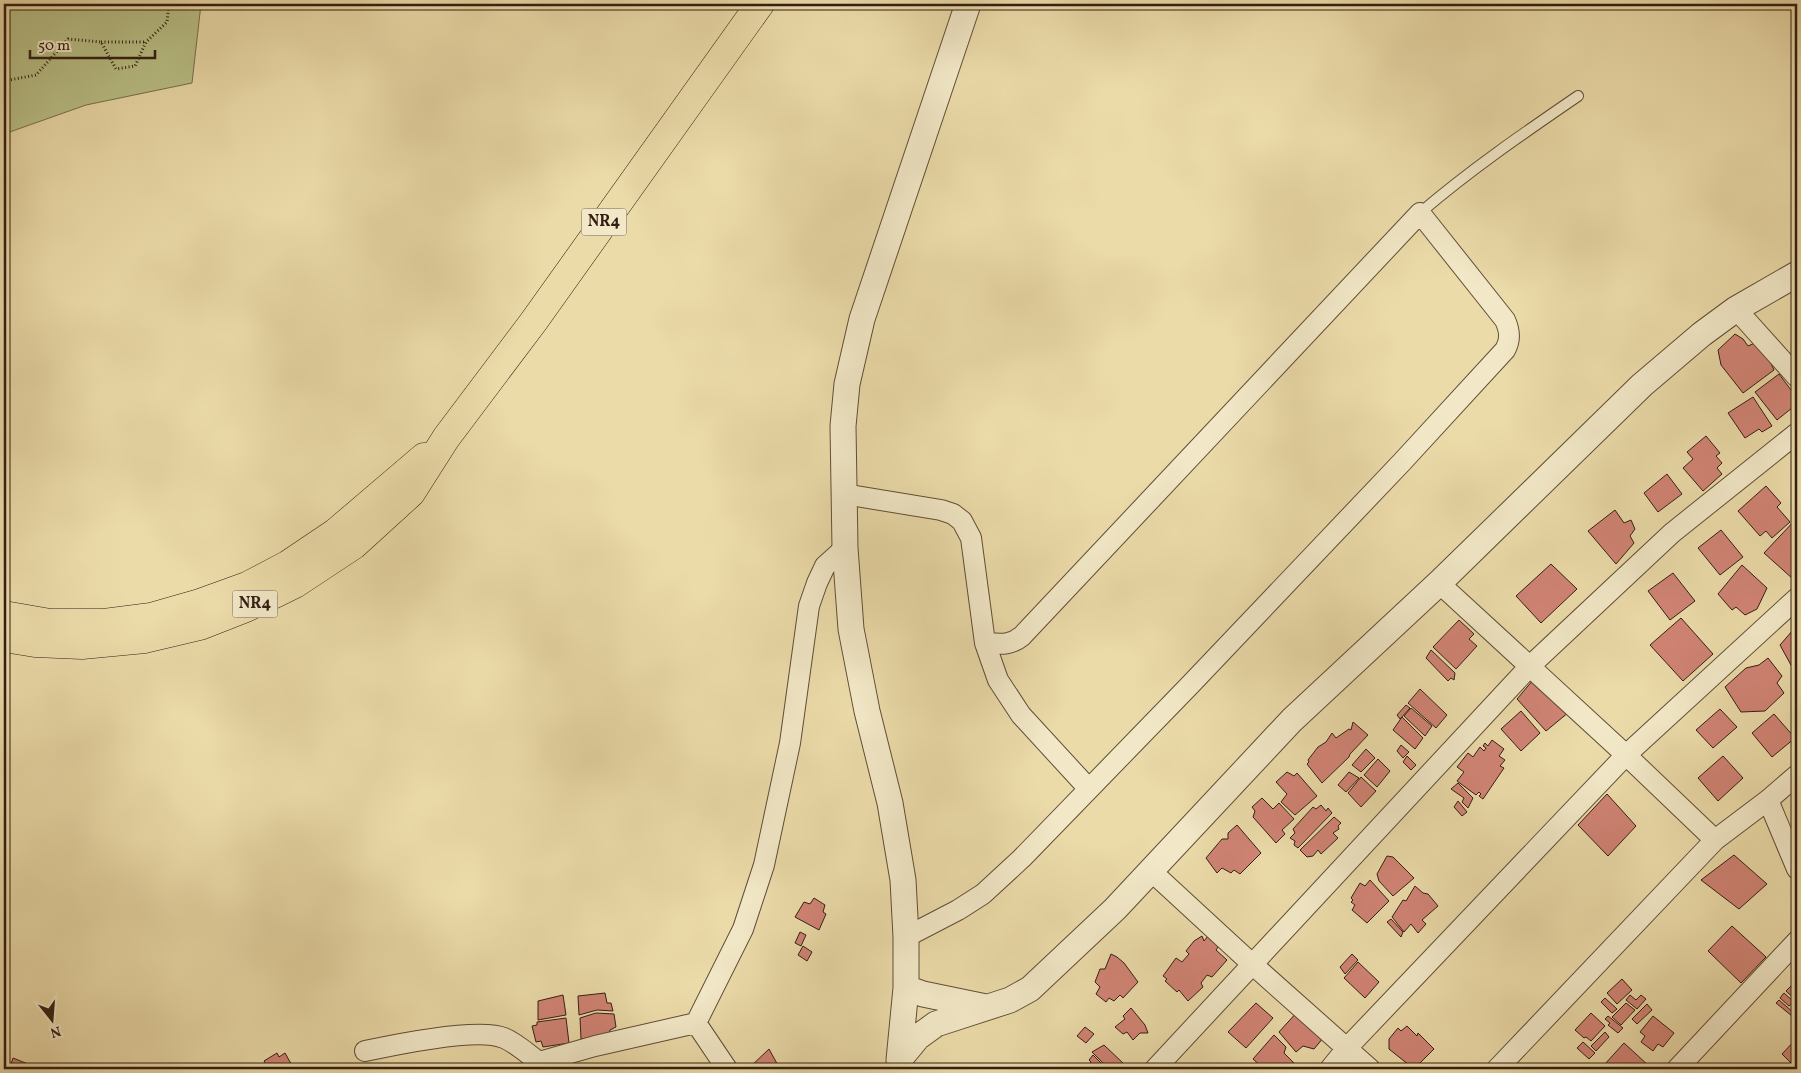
<svg xmlns="http://www.w3.org/2000/svg" width="1801" height="1073" viewBox="0 0 1801 1073" font-family="Vollkorn,serif">
<style>
.green{fill:#b9c087;stroke:#766f4d}
.building{fill:#d18475;stroke:#321e13}
.lines{fill:none;stroke-linecap:round;stroke-linejoin:round}
.service-casing{stroke:#604d38;stroke-width:12}
.minor-casing{stroke:#604d38;stroke-width:22}
.tertiary-casing{stroke:#604d38;stroke-width:27}
.trunk-casing{stroke:#321e13;stroke-width:29}
.path{stroke:#321e13;stroke-width:3;stroke-dasharray:1 2.5;stroke-linecap:butt}
.service{stroke:#f2e8c7;stroke-width:10}
.minor{stroke:#f2e8c7;stroke-width:20}
.tertiary{stroke:#f2e8c7;stroke-width:25}
.trunk{stroke:#ebdba9;stroke-width:28}
.labels{text-anchor:middle;dominant-baseline:central;stroke-width:4.5;stroke-linejoin:round;paint-order:stroke}
.shield{fill:#f2e8c7;stroke:#6c5b49;stroke-width:1}
.shield-label{font-size:16px;font-weight:bold;fill:#321e13}
</style>
<rect width="100%" height="100%" fill="#ebdba9"/>
<filter id="stains"><feTurbulence type="fractalNoise" baseFrequency=".004" numOctaves="4"/><feColorMatrix values="0 0 0 0 .2 0 0 0 0 .09 0 0 0 0 .02 0 0 0 .5 -.17"/></filter>
<radialGradient id="worn" r=".72"><stop offset=".6" stop-color="#630" stop-opacity="0"/><stop offset="1" stop-color="#630" stop-opacity=".3"/></radialGradient>
<path class="green" d="M4,4H201L192,83L86,105L4,134Z"/>
<path class="building" d="M1735,334L1743,339L1748,346L1757,342L1766,353L1774,370L1743,393L1721,365L1718,350Z
M1779,374L1797,398V404L1777,420L1755,392Z
M1753,397L1772,426L1762,432L1759,429L1745,438L1728,413Z
M1706,436L1720,453L1716,456L1722,463L1717,468L1722,474L1703,491L1683,468L1693,459L1687,452Z
M1667,474L1682,494L1658,512L1644,493Z
M1766,486L1781,503L1777,507L1790,522L1772,538L1766,531L1760,536L1738,511Z
M1615,510L1624,523L1631,520L1635,529L1630,536L1634,543L1616,564L1588,531Z
M1797,518V574L1793,579L1764,553Z
M1721,530L1743,557L1720,575L1698,548Z
M1551,564L1577,589L1541,623L1516,596Z
M1742,565L1767,588L1757,609L1745,615L1736,607L1732,610L1718,594Z
M1673,573L1695,601L1670,620L1648,591Z
M1681,618L1713,654L1683,681L1650,645Z
M1459,620L1474,634L1469,639L1477,646L1456,669L1433,647Z
M1793,630L1797,633V676L1780,645Z
M1431,650L1455,673L1454,680L1451,678L1448,681L1426,658Z
M1768,658L1782,676L1777,683L1784,693L1765,711L1741,712L1725,687L1746,668L1759,665Z
M1533,680L1569,712L1546,731L1517,699Z
M1420,689L1447,715L1436,728L1408,703Z
M1406,705L1410,708L1400,719L1397,715Z
M1411,708L1432,726L1425,736L1404,716Z
M1720,709L1737,727L1713,748L1696,730Z
M1521,711L1540,733L1521,751L1501,729Z
M1774,714L1795,738L1772,757L1752,733Z
M1402,717L1423,738L1415,749L1393,730Z
M1353,722L1368,735L1350,754L1349,757L1322,783L1307,764L1309,762L1308,760L1318,747L1326,742L1332,733L1336,738L1349,729L1351,730Z
M1492,740L1504,749L1499,756L1505,760L1500,766L1504,768L1483,799L1479,796L1481,794L1479,792L1476,795L1457,781L1464,772L1457,767L1468,753L1473,757L1480,747L1484,751L1486,748L1483,746L1485,743L1488,746Z
M1401,745L1409,752L1403,758L1397,751Z
M1366,749L1375,758L1361,772L1352,765Z
M1407,756L1416,765L1411,770L1403,762Z
M1723,756L1743,778L1718,801L1698,778Z
M1378,759L1390,771L1377,787L1364,775Z
M1287,772L1294,776L1297,773L1317,796L1295,815L1281,802L1287,794L1276,782Z
M1349,772L1359,778L1346,792L1338,785Z
M1361,777L1376,791L1361,807L1348,793Z
M1458,783L1473,798L1468,808L1462,802L1464,798L1451,789Z
M1607,794L1636,826L1608,856L1578,825Z
M1262,798L1273,809L1279,803L1294,819L1282,830L1285,834L1276,843L1253,817L1255,811L1252,807Z
M1458,801L1467,812L1462,816L1454,807Z
M1321,805L1326,811L1328,808L1332,813L1298,848L1294,845L1295,841L1290,838L1295,833L1293,829L1313,807L1316,809Z
M1334,817L1341,823L1338,826L1339,829L1333,833L1338,838L1321,854L1318,850L1313,856L1307,857L1300,850Z
M1237,825L1261,853L1240,874L1234,870L1231,873L1222,868L1217,873L1206,858L1222,839H1228V833Z
M1734,855L1767,884L1739,909L1701,880Z
M1387,856L1393,857L1414,878L1393,896L1379,881L1377,874Z
M1370,880L1389,901L1367,923L1352,910L1355,905L1351,902L1353,900L1351,898L1360,883L1365,886Z
M1415,886L1423,893L1428,894L1438,906L1422,920L1426,924L1418,933L1411,924L1404,932L1392,917L1403,900L1406,901Z
M814,898L825,905L823,912L826,914L819,930L795,917L804,902L810,904Z
M1391,919L1403,932L1401,937L1387,922Z
M1732,926L1766,957L1741,983L1708,951Z
M800,932L806,935L801,946L795,943Z
M1202,936L1204,941L1208,936L1218,947L1216,950L1227,960L1212,977L1207,975L1201,983L1203,987L1188,1001L1179,990L1177,992L1165,981L1167,979L1163,976L1176,958L1182,962L1189,954L1186,951L1194,941Z
M803,946L812,952L807,961L798,955Z
M1111,954L1117,957L1124,963L1138,982L1123,998L1120,995L1114,1001L1109,998L1106,1002L1096,994L1100,987L1095,982L1100,969H1105Z
M1352,954L1358,960L1345,974L1340,967Z
M1358,962L1379,982L1365,998L1344,978Z
M1622,979L1632,990L1617,1004L1607,993Z
M1792,985L1797,990V999L1796,1000L1786,991Z
M605,993L607,1003H611L613,1011L597,1010L579,1015L578,996Z
M1784,993L1794,1002L1789,1006L1780,998Z
M563,995L566,1015L538,1020V1001Z
M1630,995L1636,1000L1641,995L1646,999L1637,1009L1626,1000Z
M1605,998L1617,1009L1612,1013L1601,1002Z
M1779,1000L1794,1013L1792,1016L1776,1003Z
M1256,1003L1273,1018L1246,1048L1228,1032Z
M1626,1003L1635,1010L1621,1025L1612,1017Z
M1647,1004L1652,1010L1637,1024L1632,1019Z
M1131,1008L1145,1025L1148,1033H1140L1133,1040L1127,1032L1123,1034L1115,1027L1125,1019L1123,1016Z
M1298,1011L1324,1037L1314,1049L1303,1046L1296,1052L1279,1032Z
M596,1013L614,1014L616,1027L610,1030L609,1035L581,1039L580,1018Z
M1591,1013L1605,1026L1591,1041L1586,1037L1584,1038L1575,1030Z
M1608,1016L1623,1028L1618,1033L1608,1025L1610,1023L1605,1019Z
M1653,1016L1674,1033L1663,1047L1658,1044L1653,1051L1641,1042L1645,1036L1640,1032Z
M566,1018L569,1043L543,1047L541,1041L536,1042L532,1026L537,1025V1022Z
M1407,1026L1417,1036L1418,1033L1434,1049L1414,1069L1389,1049V1039L1398,1028L1401,1031Z
M1085,1027L1094,1034L1086,1043L1077,1036Z
M1605,1032L1609,1037L1596,1051L1591,1046Z
M1274,1035L1286,1047L1284,1053L1295,1064L1294,1069H1264L1253,1059Z
M1797,1038V1069L1782,1054Z
M1583,1042L1595,1053L1589,1059L1577,1048Z
M1624,1043L1649,1066L1646,1069H1612L1605,1064Z
M1104,1045L1124,1064L1120,1069H1109L1092,1052Z
M769,1049L780,1069H748Z
M277,1053L279,1057L285,1053L294,1069H261L267,1066L264,1061Z
M1093,1055L1107,1069H1092L1088,1066L1091,1062L1089,1060Z
M13,1058L33,1066L32,1069H4L5,1062L11,1064Z"/>
<g class="lines">
<g class="service-casing">
<path id="service" d="M1420,213C1470,170 1524,133 1578,96"/>
</g>
<g class="minor-casing">
<path id="minor" d="M1736,309L1797,377
M844,494L941,510L953,514L962,521L971,538L985,643L998,680L1021,715L1089,789
M1439,583L1626,755L1715,840L1768,800L1797,775
M1768,800L1797,869
M1150,870L1252,964L1370,1069
M906,937L958,910L983,894L1022,858L1190,685L1402,462L1505,350C1511,340 1510,331 1505,320L1420,213L1022,636C1010,646 1000,644 985,643
M696,1023L727,1069
M365,1051C393,1045 479,1027 504,1038C516,1043 528,1054 539,1062L595,1046L696,1023L743,929L764,865L790,743L809,606L817,583L825,566L845,548
M1155,1069L1530,666L1672,533L1797,433
M1330,1069L1346,1049L1626,755L1797,598
M1497,1069L1715,840
M1677,1069L1797,941"/>
</g>
<g class="tertiary-casing">
<path id="tertiary" d="M906,988L923,994L986,1007
M899,1060L918,1037L936,1024L1010,1000L1030,989L1115,909L1292,720L1439,583L1642,385L1702,334L1736,309L1797,274
M899,1060L906,988V937L903,880L890,803L867,711L851,629L845,548L843,426L847,384L862,319L968,4"/>
</g>
<g class="trunk-casing">
<path id="trunk" d="M4,615L50,623H104L151,617L200,603L247,586L287,565L336,532L424,457
M4,638L35,643L82,645L145,639L200,626L246,608L295,584L354,545L411,493L446,438L534,321L760,4"/>
</g>
<path class="path" d="M101,42H146
M4,81L36,75L68,39L101,42L116,69L135,66L146,42L167,22L169,4"/>
<use href="#service" class="service"/>
<use href="#minor" class="minor"/>
<use href="#tertiary" class="tertiary"/>
<use href="#trunk" class="trunk"/>
</g>
<g class="labels">
<g class="shield">
<rect x="581.5" y="208.5" width="45" height="27" rx="4"/>
<rect x="232.5" y="590.5" width="45" height="27" rx="4"/>
</g>
<g class="shield-label">
<text x="604" y="222">NR4</text>
<text x="255" y="604">NR4</text>
</g>
</g>
<rect width="1801" height="1073" fill="none" stroke="#ebdba9" stroke-width="20"/>
<rect x="5" y="5" width="1791" height="1063" fill="none" stroke="#321e13" stroke-width="2.5"/>
<rect x="10" y="10" width="1781" height="1053" fill="none" stroke="#321e13"/>
<g transform="translate(52 1020) rotate(163)" stroke="#f2e8c7" stroke-width="4" paint-order="stroke">
<path d="M0-4L9 19L0 12L-9 19Z" fill="#321e13"/>
<text y="-8" font-size="14" font-weight="bold" text-anchor="middle" fill="#321e13">N</text>
</g>
<path d="M30 50v8h125v-8" fill="none" stroke="#321e13" stroke-width="2.5"/>
<text x="38" y="50" font-size="15" fill="#321e13" stroke="#f2e8c7" stroke-width="4" paint-order="stroke">50 m</text>
<rect width="100%" height="100%" filter="url(#stains)"/>
<rect width="100%" height="100%" fill="url(#worn)"/>
</svg>
